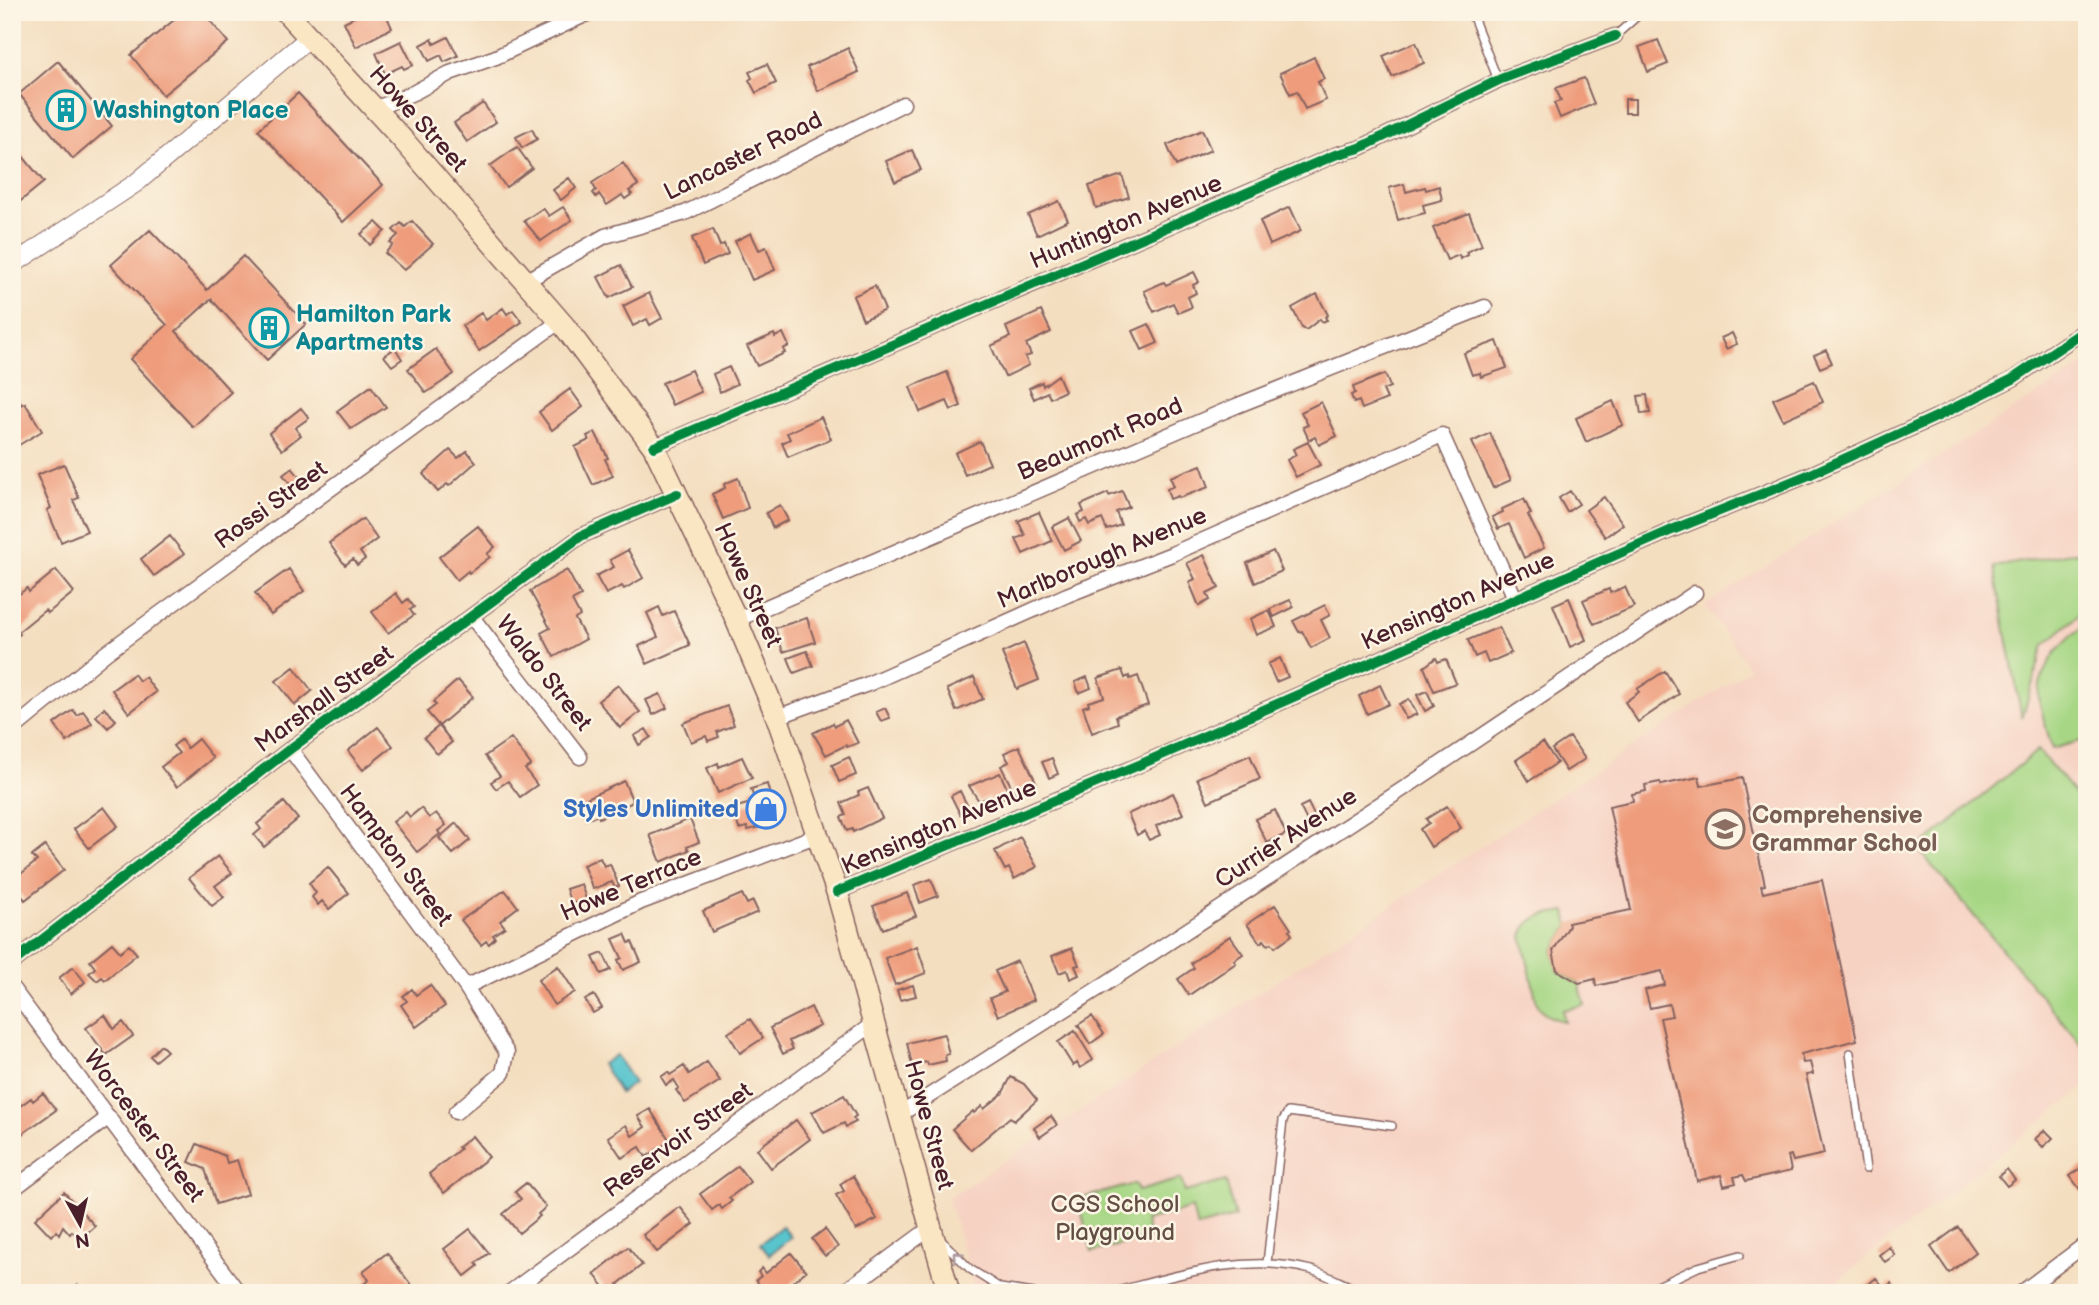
<svg xmlns="http://www.w3.org/2000/svg" width="2099" height="1305" viewBox="0 0 2099 1305" font-family="'Balsamiq Sans',sans-serif">
<style>
.built{fill:#f6d2c3}
.green{fill:#a7d785;stroke:#787b58;stroke-width:2}
.water{fill:#58c5cd;stroke:#51727c;stroke-width:2}
.building{fill:#ee9c7b}
.lines{fill:none;stroke-linecap:round;stroke-linejoin:round}
.service-casing{stroke:#86625f;stroke-width:10}
.minor-casing{stroke:#86625f;stroke-width:17}
.tertiary-casing{stroke:#86625f;stroke-width:20}
.secondary-casing{stroke:#86625f;stroke-width:24}
.service{stroke:#fff;stroke-width:7}
.minor{stroke:#fff;stroke-width:14}
.tertiary{stroke:#fff;stroke-width:18}
.secondary{stroke:#fbe6c3;stroke-width:21}
.cycleway-casing{stroke:#fcf5e5;stroke-width:15}
.cycleway{stroke:#00873e;stroke-width:10}
.oneway{stroke:#ae9aa0}
.labels{text-anchor:middle;dominant-baseline:central;stroke-width:5;stroke-linejoin:round;paint-order:stroke}
.culture-label{font-size:24px;font-weight:bold;fill:#0d838f;stroke:#fcf5e5;text-anchor:start}
.street-label{font-size:24px;fill:#4a1f2b;stroke:#fcf5e5}
.shop-label{font-size:24px;font-weight:bold;fill:#366cbe;stroke:#fcf5e5;text-anchor:end}
.education-label{font-size:24px;font-weight:bold;fill:#785e54;stroke:#fcf5e5;text-anchor:start}
.park-label{font-size:24px;fill:#614d42;stroke:#fcf5e5}
</style>
<rect width="100%" height="100%" fill="#fcf5e5"/>
<filter id="ink" filterUnits="userSpaceOnUse"><feTurbulence type="fractalNoise" baseFrequency=".0143" numOctaves="2"/><feDisplacementMap in="SourceGraphic" scale="14" xChannelSelector="R" yChannelSelector="G"/><feConvolveMatrix kernelMatrix="1 2 1 2 8 2 1 2 1" color-interpolation-filters="sRGB"/></filter>
<filter id="wash" filterUnits="userSpaceOnUse"><feTurbulence type="fractalNoise" baseFrequency=".00686" numOctaves="4" result="noise"/><feDisplacementMap in="SourceGraphic" scale="28" xChannelSelector="R" yChannelSelector="G"/><feGaussianBlur stdDeviation="1.57" result="paint"/><feColorMatrix in="noise" values="0 0 0 0 0 0 0 0 0 0 0 0 0 0 0 0 0 1.4 0 .05"/><feComposite in="paint" operator="in"/></filter>
<g filter="url(#wash)">
<rect width="100%" height="100%" fill="#f4dec0"/>
<path class="built" d="M2087,363V1085L1822,1293H976L948,1198L1750,669L1705,605Z"/>
<path class="green" d="M2087,550V578L2079,615L2044,645L2022,718L1994,567Z
M2087,625V739L2052,749C2049,734 2037,704 2039,690C2043,663 2064,638 2087,625Z
M2038,750L2087,808V1041L2082,1045L1918,849Z
M1566,911L1569,926L1553,951L1557,970L1579,983L1585,1005L1562,1010L1565,1021C1551,1019 1543,1014 1537,1003L1522,936C1528,915 1547,914 1566,911Z
M1181,1179L1185,1192L1226,1181L1235,1217L1197,1227L1192,1208L1145,1221L1149,1237L1092,1252L1078,1199L1135,1184L1138,1191Z"/>
<path class="water" d="M616,1055L634,1083L620,1093L602,1064Z
M782,1226L791,1237L769,1255L760,1244Z"/>
<g id="blocks">
<path class="building" d="M184,12H203L228,42L163,95L131,55Z
M364,12H385L392,28L356,47L344,22Z
M494,12H515L498,20Z
M448,37L458,56L444,62L441,55L429,61L421,45L432,39L434,44Z
M1658,40L1668,64L1648,72L1639,47Z
M401,41L413,65L404,69L402,66L385,74L376,53Z
M1416,42L1424,63L1392,77L1383,56Z
M848,48L859,72L818,91L807,67Z
M1314,57L1324,79L1318,82L1326,100L1305,109L1297,91L1290,94L1280,73Z
M58,61L112,126L73,159L19,94Z
M767,64L776,83L756,93L749,80L752,78L749,72Z
M1584,78L1594,104L1560,118L1554,103L1561,101L1556,88Z
M298,93L383,185L343,222L258,130Z
M1625,99H1635V113H1625Z
M483,103L496,122L467,142L454,123Z
M532,129L537,139L522,148L516,137Z
M1202,130L1211,150L1176,166L1167,145Z
M12,143L44,182L12,208Z
M517,147L532,168L506,187L490,166Z
M912,150L921,170L895,182L886,161Z
M623,163L638,185L629,191L632,194L625,199L622,195L607,205L599,194L596,197L593,193L596,190L592,183Z
M1122,175L1129,197L1096,208L1089,186Z
M569,178L576,188L561,200L553,190Z
M1404,184L1406,192L1425,187L1426,190L1439,186L1442,200L1423,205L1425,213L1398,220L1389,188Z
M1059,201L1068,220L1037,235L1028,215Z
M563,207L572,220L541,241L524,221L543,208L549,216Z
M1290,207L1301,231L1270,245L1260,221Z
M1469,213L1482,245L1466,252L1468,255L1460,259L1459,255L1447,260L1433,228Z
M412,221L433,244L404,270L385,253L393,245L390,243L398,235L393,230L401,223L405,227Z
M376,222L385,231L370,245L361,234Z
M713,229L720,246L724,244L728,254L703,265L692,238Z
M150,230L207,290L243,256L306,324L267,360L211,299L176,331L231,392L193,427L130,359L167,325L111,265Z
M751,233L759,250L766,247L775,270L752,280L735,241Z
M621,265L632,287L609,298L598,277Z
M1194,272L1199,282L1193,285L1196,293L1188,297L1192,307L1178,313L1173,303L1154,312L1144,291L1164,282L1166,285Z
M875,286L885,310L863,320L853,296Z
M649,293L662,318L650,325L647,319L633,326L623,306Z
M1317,294L1328,315L1325,317L1327,320L1322,322L1320,319L1306,330L1302,328L1292,308Z
M503,308L507,314L513,310L522,322L479,351L462,326L481,313L486,320Z
M1041,311L1051,332L1026,344L1031,355L1025,357L1029,365L1005,377L991,346L1010,337L1006,327Z
M1149,324L1158,343L1142,350L1133,331Z
M783,333L789,346L783,349L785,353L757,366L747,346L774,334L775,337Z
M1732,333L1737,344L1726,349L1721,338Z
M1497,341L1507,368L1481,377L1480,373L1472,375L1464,353Z
M395,348L402,359L392,366L384,356Z
M436,349L454,374L426,393L408,369Z
M1826,350L1832,363L1820,368L1814,355Z
M729,367L737,384L720,392L713,374Z
M691,370L701,392L672,405L662,383Z
M947,372L961,406L951,410L947,401L920,412L910,387Z
M1385,374L1390,387L1383,390L1387,399L1362,409L1359,401L1354,403L1351,395L1355,393L1353,387Z
M1058,375L1065,391L1050,398L1047,392L1034,399L1029,388L1042,382L1043,386Z
M1814,381L1823,402L1783,420L1773,399Z
M371,386L386,407L351,429L337,411Z
M12,388L22,405L25,403L42,431L19,445L12,434Z
M570,389L583,407L552,430L539,412Z
M1647,395L1650,413L1641,414L1638,396Z
M1613,401L1623,425L1586,442L1576,418Z
M1321,402L1337,436L1319,445L1315,437L1309,440L1303,427L1308,425L1301,412Z
M301,408L309,418L295,428L301,435L282,450L269,433Z
M821,417L831,439L788,457L782,443L790,439L787,433Z
M595,432L608,458L605,459L613,476L593,485L575,447L589,440L587,436Z
M1490,433L1511,480L1493,488L1472,442Z
M980,441L990,464L965,475L955,453Z
M1308,442L1320,465L1296,477L1287,460L1296,455L1293,449Z
M450,450L458,458L467,451L476,462L449,486L447,484L438,492L423,474Z
M64,464L79,498L73,500L87,531L61,542L47,510L51,508L37,475Z
M1201,465L1209,487L1179,498L1178,496L1170,499L1167,489L1174,486L1170,477Z
M292,468L303,481L294,488L283,475Z
M738,478L748,508L723,519L712,494L725,488L724,484Z
M1122,491L1129,507L1116,512L1121,525L1107,530L1102,519L1089,525L1086,519L1080,522L1077,515L1084,512L1081,505L1108,493L1109,496Z
M1570,491L1579,504L1567,512L1559,498Z
M1604,497L1623,524L1605,537L1586,510Z
M1524,499L1531,514L1528,515L1544,548L1524,558L1509,524L1498,529L1492,517L1503,512L1502,509Z
M780,505L788,520L773,528L766,513Z
M1039,512L1052,541L1023,554L1016,539L1025,535L1018,521Z
M1069,518L1081,541L1064,550L1052,527Z
M363,519L377,539L360,552L365,559L357,565L353,559L345,565L329,543Z
M478,526L495,547L487,554L490,557L469,573L468,571L457,580L439,557Z
M170,536L184,554L154,576L141,559Z
M628,550L643,578L624,589L622,586L606,594L596,576L614,567L610,560Z
M1273,551L1282,571L1255,583L1247,563Z
M1204,555L1219,588L1207,594L1210,600L1199,606L1189,582L1195,579L1187,563Z
M289,569L304,591L271,615L255,593Z
M56,570L74,592L48,613L45,610L18,632L20,634L12,641V600L27,588L29,592Z
M567,570L581,596L572,601L580,616L575,619L586,639L554,657L541,633L550,628L530,591Z
M1625,587L1634,607L1594,624L1583,600L1609,589L1610,593Z
M396,593L403,603L408,599L414,607L410,610L414,615L388,633L372,612Z
M1569,598L1586,640L1570,647L1553,605Z
M1290,600L1294,607L1274,617L1270,609Z
M1325,605L1330,615L1321,620L1330,638L1311,648L1302,631L1299,632L1293,621Z
M659,607L663,616L674,611L690,645L647,664L639,646L658,637L647,613Z
M1269,610L1276,627L1256,635L1250,619Z
M807,618L815,642L783,652L775,628Z
M1499,627L1511,653L1488,663L1484,653L1475,657L1468,640Z
M1024,643L1039,680L1017,689L1002,653Z
M807,651L813,666L794,673L788,658Z
M1280,658L1288,677L1276,682L1268,664Z
M1436,658L1438,662L1446,659L1456,683L1434,691L1424,667Z
M294,667L312,691L295,705L276,681Z
M1122,670L1125,678L1129,676L1130,679L1138,676L1148,705L1116,716L1118,723L1092,733L1083,707L1089,705L1088,702L1104,697L1098,678Z
M1665,671L1679,694L1638,722L1625,702L1639,692L1637,689Z
M134,674L139,681L145,677L156,692L129,713L112,690Z
M974,677L983,699L956,711L947,689Z
M1087,677L1091,688L1079,693L1075,682Z
M458,680L473,697L439,726L427,712L436,705L433,702Z
M618,685L640,712L620,728L598,701Z
M1380,685L1389,704L1367,714L1359,696Z
M1427,691L1434,706L1425,711L1417,695Z
M660,694L667,708L653,715L646,700Z
M1409,699L1417,714L1406,719L1399,704Z
M727,706L734,725L717,732L719,737L708,741L706,736L691,742L683,723Z
M104,708L116,720L108,728L96,716Z
M885,708L890,718L881,721L876,712Z
M73,710L77,715L83,711L92,723L67,742L54,724Z
M846,720L858,743L847,747L846,745L826,755L813,733L833,723L835,726Z
M439,726L452,742L437,754L424,738Z
M378,727L393,746L363,770L348,751Z
M646,729L651,737L639,745L634,736Z
M1570,737L1585,759L1566,771L1552,749Z
M511,738L531,765L525,769L537,785L520,797L508,781L496,789L491,782L500,776L485,756Z
M198,739L213,758L177,787L161,767L179,753L173,746L181,740L187,748Z
M1543,742L1557,763L1529,781L1516,760Z
M1019,746L1037,784L1015,794L1001,766L1009,762L1004,753Z
M1250,755L1260,779L1208,802L1197,778Z
M742,757L752,778L718,793L707,768L718,763L719,767Z
M849,757L856,775L839,782L832,765Z
M1052,758L1058,774L1049,778L1042,762Z
M1000,773L1010,795L991,803L989,797L979,801L969,786Z
M1699,777L1701,786L1742,778L1765,885L1761,886L1763,893L1822,880L1857,1040L1801,1054L1803,1063L1810,1062L1813,1074L1806,1075L1824,1154L1793,1161L1791,1155L1788,1156L1791,1171L1746,1181L1743,1175L1734,1177L1736,1183L1724,1186L1721,1175L1697,1181L1660,1018L1672,1016L1669,1004L1650,1008L1645,990L1665,985L1662,971L1596,986L1595,979L1579,983L1557,970L1553,951L1569,926L1568,923L1631,910L1609,806L1633,801L1632,794L1646,791L1645,785L1660,782L1661,785Z
M624,781L633,802L599,818L598,815L586,820L578,802Z
M767,784L776,817L759,821L760,827L748,830L747,827L739,829L733,808L755,802L751,789Z
M868,788L882,818L853,832L852,829L847,831L841,817L846,815L841,803L859,795L858,792Z
M960,791L969,809L960,814L951,796Z
M1173,793L1183,814L1156,826L1160,835L1149,840L1144,831L1137,835L1128,814Z
M284,802L298,819L264,847L254,835L261,829L257,824Z
M1308,803L1316,819L1308,823L1300,807Z
M1447,806L1461,828L1431,847L1420,829L1429,823L1426,819Z
M104,807L118,826L89,848L74,829Z
M421,808L429,818L436,813L446,825L438,831L440,834L417,852L393,822L406,812L410,817Z
M1275,810L1286,834L1267,843L1255,819Z
M690,819L699,842L687,847L689,850L661,862L650,835Z
M456,823L470,840L453,854L439,838Z
M1020,837L1037,867L1014,879L1009,868L1005,870L995,851Z
M45,846L64,870L25,900L12,884V881L37,861L32,856Z
M218,856L232,873L215,886L224,897L212,906L189,878Z
M600,858L604,866L610,864L619,886L615,888L612,882L593,889L583,865Z
M328,867L349,893L329,909L322,901L318,905L312,897L316,893L309,883Z
M931,879L938,896L920,903L914,885Z
M581,884L586,899L571,904L566,889Z
M505,890L518,907L500,921L505,927L493,935L495,938L489,944L486,941L481,945L461,920Z
M907,893L916,916L883,929L873,906Z
M742,894L747,904L753,901L758,912L712,932L703,911Z
M1275,905L1291,929L1289,930L1292,935L1275,947L1272,943L1268,945L1264,940L1260,943L1247,924Z
M625,934L629,943L632,942L641,962L623,970L618,960L622,958L613,939Z
M1230,936L1243,954L1234,960L1236,963L1189,995L1178,979L1194,968L1191,963Z
M112,943L120,952L129,945L137,954L105,980L102,977L97,981L89,973L95,968L90,961Z
M917,946L926,973L895,985L885,958Z
M1072,948L1079,965L1075,966L1079,975L1070,979L1067,970L1059,973L1052,956Z
M603,953L611,970L601,974L593,957Z
M1017,961L1034,1000L998,1016L990,998L1005,992L995,971Z
M558,966L575,992L554,1005L538,980Z
M73,967L85,982L71,994L59,978Z
M430,985L445,1006L416,1027L401,1005L407,1001L403,996L412,989L416,995Z
M913,985L916,996L900,1000L897,990Z
M594,995L602,1008L593,1013L585,1000Z
M811,1007L820,1026L789,1041L793,1049L783,1054L770,1028Z
M105,1015L114,1029L123,1022L133,1036L106,1055L86,1028Z
M1092,1016L1104,1034L1090,1044L1078,1025Z
M750,1019L763,1038L740,1053L728,1033Z
M1075,1031L1093,1060L1080,1068L1077,1063L1073,1066L1058,1042Z
M944,1034L949,1054L945,1055L946,1061L928,1065L927,1062L912,1065L907,1043Z
M161,1045L167,1051L155,1061L150,1056Z
M707,1062L720,1081L685,1103L676,1090L679,1088L674,1080L666,1085L661,1077L668,1072L670,1075L684,1066L689,1074Z
M1011,1077L1024,1084L1037,1100L1014,1121L1010,1117L971,1150L952,1129L973,1111L974,1113L982,1106L984,1109L1002,1094Z
M43,1093L56,1110L12,1141V1112L31,1098L33,1101Z
M844,1095L856,1116L853,1118L856,1122L846,1127L844,1123L824,1133L812,1112Z
M650,1109L670,1141L646,1157L640,1147L622,1158L608,1137L626,1125L632,1136L645,1127L638,1116Z
M1051,1116L1057,1125L1040,1137L1034,1128Z
M796,1120L810,1139L771,1168L757,1149Z
M2045,1130L2053,1138L2043,1147L2035,1139Z
M472,1136L489,1157L444,1193L429,1174L460,1149L458,1147Z
M197,1144L225,1156L227,1163L237,1160L248,1194L216,1204L205,1169L189,1162Z
M2087,1164V1199L2070,1176Z
M738,1166L750,1182L729,1198L732,1201L722,1209L719,1205L712,1210L700,1194Z
M2007,1169L2015,1180L2007,1186L1999,1176Z
M853,1176L877,1219L856,1230L836,1195L844,1191L840,1184Z
M526,1183L546,1207L538,1214L540,1216L519,1233L503,1214L521,1199L515,1192Z
M64,1192L95,1226L80,1239L72,1231L70,1234L63,1226L59,1234L57,1231L51,1236L35,1219Z
M680,1207L694,1224L657,1252L643,1235Z
M1958,1227L1976,1252L1949,1273L1931,1247Z
M470,1229L489,1253L476,1263L478,1266L465,1276L444,1249Z
M825,1229L838,1247L825,1256L812,1239Z
M628,1247L642,1265L618,1284L624,1293H609L594,1274Z
M1889,1247L1895,1255L1885,1262L1879,1255Z
M387,1253L412,1286L403,1293H352L369,1280L363,1271Z
M791,1253L806,1271L779,1293H766L756,1280L761,1276L758,1272L762,1268L766,1273Z
M1876,1278L1885,1289L1891,1283L1898,1293H1858Z
M78,1285L84,1293H63L68,1288L71,1292Z"/>
</g>
</g>
<g filter="url(#ink)">
<use href="#blocks" fill-opacity="0" stroke="#86625f" stroke-width="2"/>
<g class="lines">
<g class="service-casing">
<path id="service" d="M1471,12L1498,80
M1615,36L1642,12
M1850,1053L1866,1169
M940,1239L970,1269L1000,1288L1034,1293
M1267,1263L1283,1120L1288,1112L1392,1126
M1110,1293C1175,1276 1243,1252 1311,1270C1329,1275 1347,1286 1365,1293
M1643,1293L1698,1267L1740,1255"/>
</g>
<g class="minor-casing">
<path id="minor" d="M375,109L415,92L450,73L496,57L591,12
M526,281L605,236L685,213L903,104
M654,447L1335,155L1360,148L1501,79L1615,36
M472,617L580,757
M736,620L1236,406L1485,307
M777,717L868,684L1067,595L1172,554L1442,435L1515,598
M12,730L106,653L560,321
M290,749L466,987L507,1053L503,1073L456,1112
M837,892L1139,765L1672,530L1811,474L1936,417L2013,379L2087,329
M12,963L290,749L581,536L677,494
M466,987L641,902L818,835
M12,988L239,1293
M899,1115L1099,988L1409,785L1695,593
M12,1190L109,1117
M509,1293L874,1023
M842,1293L929,1229
M2021,1293L2087,1243"/>
</g>
<g class="tertiary-casing">
<path id="tertiary" d="M12,265L136,183L310,37"/>
</g>
<g class="secondary-casing">
<path id="secondary" d="M286,12L403,140L565,327L654,447L733,612L777,717L837,892L949,1293"/>
</g>
<use href="#service" class="service"/>
<use href="#minor" class="minor"/>
<use href="#tertiary" class="tertiary"/>
<use href="#secondary" class="secondary"/>
<g class="cycleway-casing">
<path id="cycleway" d="M654,447L1335,155L1360,148L1501,79L1615,36
M837,892L1139,765L1672,530L1811,474L1936,417L2013,379L2087,329
M12,963L290,749L581,536L677,494"/>
</g>
<use href="#cycleway" class="cycleway"/>
</g>
<defs><path id="oneway-chevron" d="M-2-3.5L2.5 0L-2 3.5" fill="none" stroke-width="1.6" stroke-linecap="round" stroke-linejoin="round" transform="scale(1.75)"/></defs>
<use class="oneway" href="#oneway-chevron" transform="translate(957 1256) rotate(-135)"/>
</g>
<defs>
<g id="building-ring" transform="scale(2.0125)"><circle r="9.5" fill="#fcf5e5" stroke="#0f9aa8" stroke-width="1.5"/><path d="M-4-6H4V6H1V3H-1V6H-4ZM-2.5-4.3h1.7v1.8h-1.7ZM.8-4.3h1.7v1.8H.8ZM-2.5-1h1.7V.8h-1.7ZM.8-1h1.7V.8H.8Z" fill="#0f9aa8"/></g>
<g id="shop-ring" transform="scale(2.0125)"><circle r="9.5" fill="#fcf5e5" stroke="#3f7fe0" stroke-width="1.5"/><path d="M-5-2.5h2.3a2.7 3.5 0 0 1 5.4 0H5L5.5 6h-11ZM-1.5-2.5h3a1.5 2.3 0 0 0-3 0Z" fill="#3f7fe0"/></g>
<g id="school-ring" transform="scale(2.0125)"><circle r="9.5" fill="#fcf5e5" stroke="#8d6e63" stroke-width="1.5"/><path d="M0-5L7-2L0 1L-7-2ZM-4 1L0 2.5L4 1V4Q0 6-4 4Z" fill="#8d6e63"/></g>
</defs>
<g fill-rule="evenodd">
<use href="#building-ring" x="66" y="110"/>
<use href="#building-ring" x="269" y="328"/>
<use href="#shop-ring" x="766" y="809"/>
<use href="#school-ring" x="1725" y="829"/>
</g>
<g class="labels">
<g class="culture-label">
<text x="93" y="110">Washington Place</text>
<text x="296" y="314">Hamilton Park<tspan x="296" dy="28">Apartments</tspan></text>
</g>
<g class="street-label">
<text transform="translate(418 119) rotate(48)">Howe Street</text>
<text transform="translate(743 156) rotate(-26)">Lancaster Road</text>
<text transform="translate(1126 222) rotate(-23)">Huntington Avenue</text>
<text transform="translate(1100 439) rotate(-23)">Beaumont Road</text>
<text transform="translate(271 505) rotate(-36)">Rossi Street</text>
<text transform="translate(1102 558) rotate(-23)">Marlborough Avenue</text>
<text transform="translate(748 585) rotate(66)">Howe Street</text>
<text transform="translate(1458 601) rotate(-24)">Kensington Avenue</text>
<text transform="translate(544 673) rotate(52)">Waldo Street</text>
<text transform="translate(324 699) rotate(-36)">Marshall Street</text>
<text transform="translate(939 827) rotate(-23)">Kensington Avenue</text>
<text transform="translate(1286 838) rotate(-33)">Currier Avenue</text>
<text transform="translate(396 855) rotate(53)">Hampton Street</text>
<text transform="translate(631 885) rotate(-23)">Howe Terrace</text>
<text transform="translate(929 1125) rotate(75)">Howe Street</text>
<text transform="translate(144 1126) rotate(53)">Worcester Street</text>
<text transform="translate(678 1140) rotate(-36)">Reservoir Street</text>
</g>
<g class="shop-label">
<text x="739" y="809">Styles Unlimited</text>
</g>
<g class="education-label">
<text x="1752" y="815">Comprehensive<tspan x="1752" dy="28">Grammar School</tspan></text>
</g>
<g class="park-label">
<text x="1115" y="1204">CGS School<tspan x="1115" dy="28">Playground</tspan></text>
</g>
</g>
<rect width="2099" height="1305" fill="none" stroke="#fcf5e5" stroke-width="42"/>
<g transform="translate(80 1224) rotate(172)" stroke="#fcf5e5" stroke-width="5" paint-order="stroke">
<path d="M0-5L12 26L0 18L-12 26Z" fill="#4a1f2b"/>
<text y="-10" font-size="19" font-weight="bold" text-anchor="middle" fill="#4a1f2b">N</text>
</g>
</svg>
